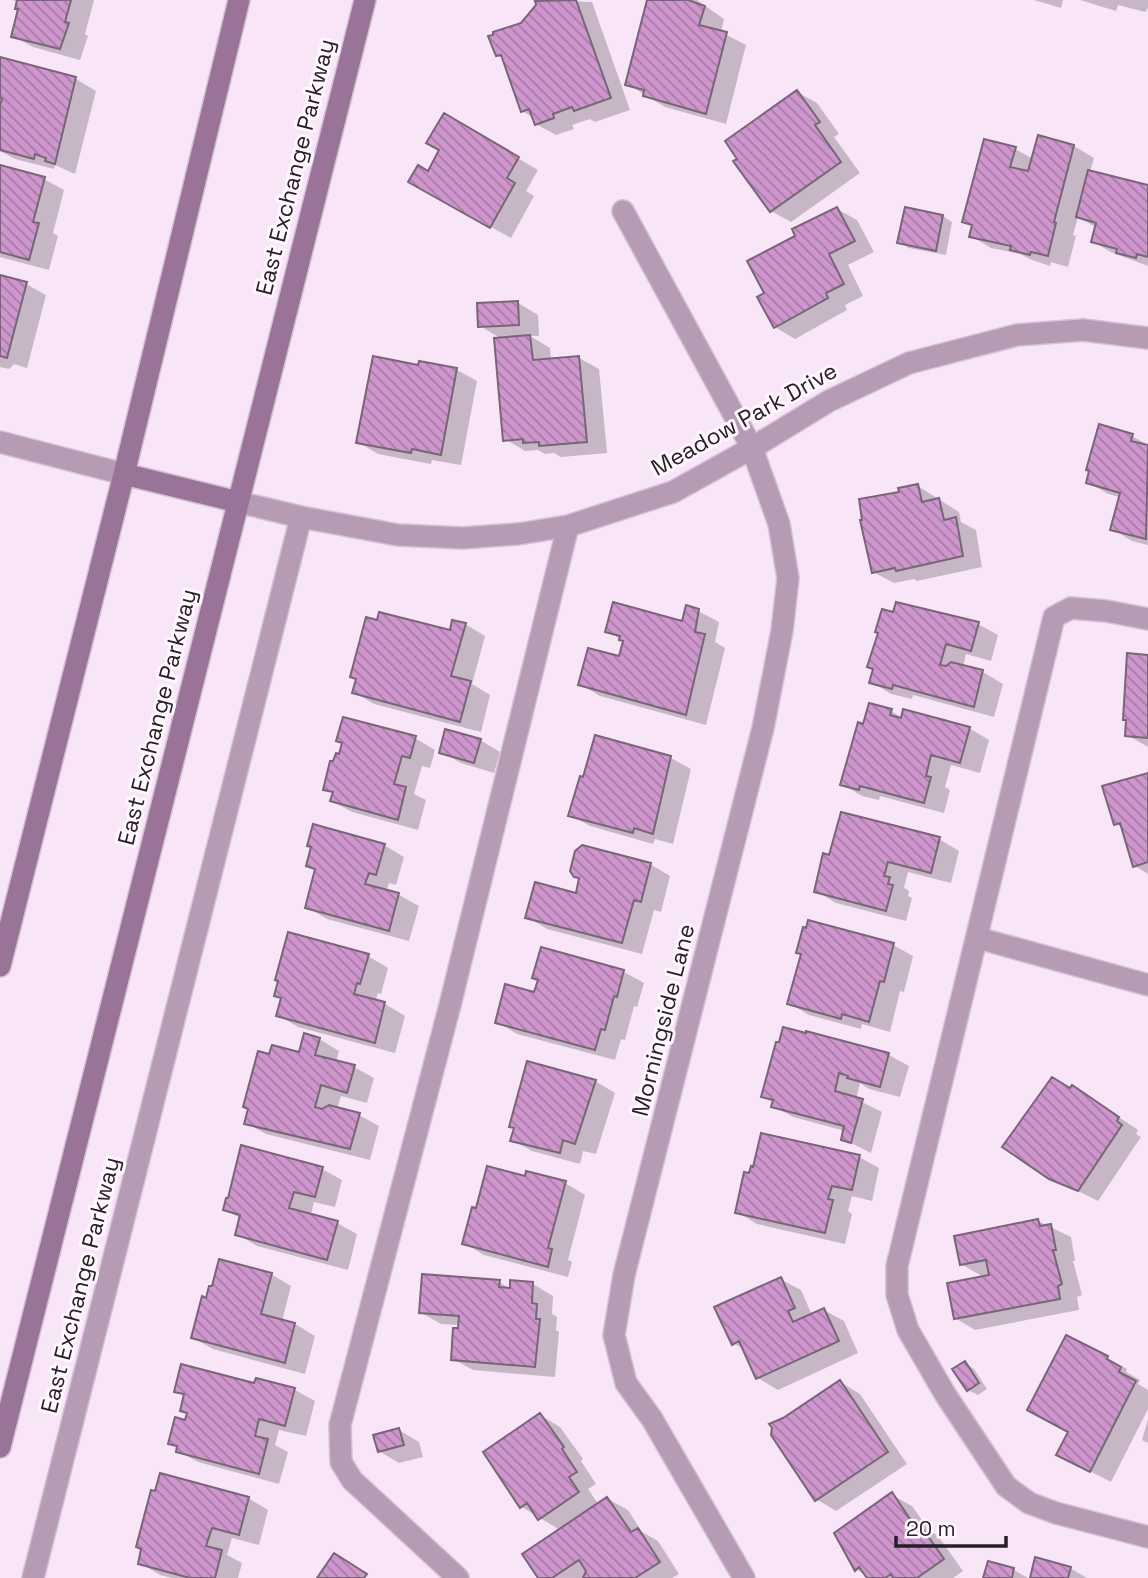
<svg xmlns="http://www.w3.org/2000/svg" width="1148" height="1578" viewBox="0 0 1148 1578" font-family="'Space Grotesk',sans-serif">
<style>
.shadow{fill:#0003}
.building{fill:url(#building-back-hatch);stroke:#776676;stroke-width:2}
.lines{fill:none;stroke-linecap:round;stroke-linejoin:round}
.lane-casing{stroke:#d3c2d2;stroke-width:24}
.street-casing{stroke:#d3c2d2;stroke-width:24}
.secondary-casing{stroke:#d3c2d2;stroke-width:24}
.lane{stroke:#b59bb4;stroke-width:21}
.street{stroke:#b59bb4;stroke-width:21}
.secondary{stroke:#997498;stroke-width:21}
.labels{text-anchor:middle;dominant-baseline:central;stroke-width:6;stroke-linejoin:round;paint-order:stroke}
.street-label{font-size:23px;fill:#262026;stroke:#fff7fe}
</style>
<defs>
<pattern id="building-back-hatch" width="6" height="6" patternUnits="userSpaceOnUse" patternTransform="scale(1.75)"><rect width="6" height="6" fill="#cf96ce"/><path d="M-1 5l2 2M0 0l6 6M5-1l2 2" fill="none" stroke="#a87aa7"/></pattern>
</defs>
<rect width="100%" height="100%" fill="#f9e5f8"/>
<path class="shadow" d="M12,0H94L85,34L88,36L80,60L33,47L13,36L20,9L19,2Z
M542,0L592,2L630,110L595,122L590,119L572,125L574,129L556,135L536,124L534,118L522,111L504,59L497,55L538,6L537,2Z
M648,0H697L724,19L721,32L746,45L726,124L665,107L627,84Z
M1034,0H1063L1061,8Z
M1080,0H1148V8L1145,12L1118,5L1116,11Z
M0,59L76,79L96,91L75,174L55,165L54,169L15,159L0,151V107L3,103H0Z
M797,92L817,103L839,134L834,137L860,173L791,222L771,211Z
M444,115L538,170L526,191L534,196L511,238L430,193L429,173L441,150Z
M1074,146L1094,158L1090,172L1148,187V266L1113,253L1093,242L1097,228L1078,217L1073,235L1076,236L1068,267L1051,262L1050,266L1032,260L1020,254L991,248L971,236L973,227L964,222L1015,149L1033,159Z
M0,167L44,179L64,190L53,233L58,236L49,270L0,257Z
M837,209L857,220L874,252L848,265L863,296L845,305L847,310L795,339L775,327L766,294L798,237Z
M907,209L943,216L952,222L946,255L909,248L899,242Z
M0,277L26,284L46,295L27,368L14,364L9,369L0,367Z
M518,303L538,315L539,336H530L550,348L551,360L579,358L599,369L607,453L561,457L554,453L545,454L538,450L525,451L505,439L502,339L480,326Z
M420,367L457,370L477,381L461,465L432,460L431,464L378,454L358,442Z
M1132,436L1148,445V545L1132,541L1112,529L1120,497L1108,494L1088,482Z
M918,486L959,512L961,522L976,530L982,567L917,581L914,579L894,583L873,572Z
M698,611L719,622L715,642L725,648L706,725L600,696L580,684L620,658L625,642L607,631L683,623Z
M894,614L978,624L998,635L991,661L966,654L963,667L983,672L1003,684L994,717L913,695L912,699L891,694L871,682Z
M465,624L485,636L472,684L490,695L481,732L374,704L354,692Z
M1148,656V747L1127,735Z
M891,711L903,718L969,728L989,740L980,773L951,765L945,787L950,790L944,813L880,796L879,800L862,796L842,784L864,726Z
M415,738L435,750L430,768L422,766L414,794L426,800L418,830L352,812L332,801L334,794L325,789L343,744Z
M596,738L671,758L691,769L673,844L655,839L653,844L590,826L570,815L584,779Z
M480,740L500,752L494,773L461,763L441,752Z
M1148,774V874L1135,866L1123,828L1116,824Z
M939,839L959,851L951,883L908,872L904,888L909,891L908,896L912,898L906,921L836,903L816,891L830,857Z
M384,845L404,857L396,885L389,883L386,892L399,895L419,906L409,941L327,919L307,907Z
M650,864L670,876L661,912L654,910L642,954L547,929L527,917L577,895L581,879Z
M893,945L913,956L904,992L900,991L890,1032L862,1024L861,1029L809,1015L789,1003Z
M542,950L624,972L644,983L637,1007L634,1006L625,1040L621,1039L615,1060L517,1034L497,1022L536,994Z
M368,956L388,968L381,994L378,993L375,1002L385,1004L405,1016L395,1053L298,1027L278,1015L282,999L276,995Z
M319,1039L339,1051L336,1062L354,1067L374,1078L367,1103L341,1096L337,1109L359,1115L379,1126L370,1160L266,1134L246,1123L271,1056L300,1054Z
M889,1055L909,1066L900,1097L869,1089L860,1083L856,1099L882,1112L871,1153L843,1139L845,1131L793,1117L773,1106L774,1102L763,1096Z
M595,1081L615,1093L596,1154L583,1151L580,1164L532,1151L512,1140Z
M1071,1090L1092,1099L1138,1130L1136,1134L1141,1137L1098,1201L1050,1177Z
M859,1157L879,1168L872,1201L852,1196L848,1211L852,1214L845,1244L757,1224L737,1212Z
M322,1169L342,1180L335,1207L314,1202L311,1214L337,1223L357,1234L348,1270L257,1246L237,1234L241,1219L225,1209L229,1200Z
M526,1178L565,1183L585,1195L568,1260L572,1262L568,1277L484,1255L464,1243L477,1210Z
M1038,1221L1071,1237L1075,1261H1073L1082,1295L1077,1297L1079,1310L975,1330L955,1318L985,1278L961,1264Z
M271,1274L291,1286L282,1321L295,1324L315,1336L305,1374L213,1349L193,1338L207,1300Z
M780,1279L801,1290L812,1315L824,1310L844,1321L858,1353L778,1390L758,1378L745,1350L733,1343Z
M499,1282L511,1289L533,1284L553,1296L552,1314L557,1317L556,1330L559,1332L555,1377L473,1370L453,1359L460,1325L441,1324L420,1312Z
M1107,1358L1127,1369L1126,1372L1140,1380L1138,1384L1148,1390V1409L1111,1482L1078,1465Z
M965,1363L974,1369L987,1389L978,1395L968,1390Z
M257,1380L295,1390L315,1401L306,1436L279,1430L275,1445L288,1452L279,1484L198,1462L178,1451V1448L170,1443L186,1422L188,1414L182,1411L186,1397L176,1391L256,1385Z
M840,1382L860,1394L907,1464L836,1511L816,1499Z
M540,1415L560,1427L583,1459L581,1461L596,1484L588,1489L599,1505L608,1499L628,1510L642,1532L658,1541L679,1574L672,1578H540L560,1530L522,1507Z
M1148,1419V1443L1142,1440Z
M399,1430L419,1442L423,1457L399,1463L379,1451Z
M892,1495L912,1506L929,1530L938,1536L963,1571L953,1578H869L856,1569Z
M248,1498L268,1510L259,1545L232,1538L227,1555L242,1563L238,1578H172L160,1575L140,1563Z
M1070,1568L1087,1578H1032Z
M1014,1570L1028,1578H985Z"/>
<path class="building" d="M17,0H71L65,22L69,23L60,49L11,37L18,9H15Z
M576,0L611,98L574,111L572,107L553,114L554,118L535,125L529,109L521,112L501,55L496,56L488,36L493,35V32L521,23L536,5L535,1Z
M647,0H688L705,6L699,25L727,32L706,114L643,96L644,90L625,85Z
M0,57L76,77L55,164L45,161L46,158L35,154L34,159L0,150V105L2,99L0,98Z
M797,90L820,122L815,125L841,162L770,212L733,161L737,159L725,141Z
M444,113L519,157L507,178L515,183L490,228L408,182L418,165L428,171L439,150L426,143Z
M1038,135L1074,145L1054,222L1056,223L1048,256L1031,252L1030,255L1010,250L1011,246L969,237L972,225L962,222L984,139L1016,147L1010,167L1028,171Z
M0,165L45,177L33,222L39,223L29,260L0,252Z
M1088,170L1148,185V257L1137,254L1136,258L1116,253L1117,249L1091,242L1096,223L1076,217Z
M837,207L855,241L829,254L844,284L826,293L828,298L774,328L757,297L764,293L747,261L795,236L792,229Z
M905,207L943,215L936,251L897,243Z
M0,275L27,282L7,358L0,356Z
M518,301L519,325L478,327L477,303Z
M530,335L533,360L579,356L587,442L539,446V442L523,443V439L503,441L494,338Z
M373,356L418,365L419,361L457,368L441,455L412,449L411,453L356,443Z
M1099,424L1133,434L1131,441L1148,445L1146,539L1110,530L1120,493L1086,483L1089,471L1086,470Z
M918,484L922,502L939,498L944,520L956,517L963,556L896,571L895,568L872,573L860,520H862L859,499L899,492L898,488Z
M613,602L682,621L686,605L699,609L695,632L705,634L686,715L578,685L588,648L619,656L623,641L619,640L620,636L605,632Z
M896,602L979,622L971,651L946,644L940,665L946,666L951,662L983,670L974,707L893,685L892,689L869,683L873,669L867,667L878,633L875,632L882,609L893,612Z
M379,612L450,630L452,620L466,623L451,676L471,681L460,722L352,693L356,679L350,677L366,617L377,620Z
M1127,653L1148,655V738L1125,736L1126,720H1123Z
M869,703L892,709L890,715L901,718L903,709L970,727L960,763L931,755L926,776L931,777L924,803L860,786L859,790L840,785L858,722L863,724Z
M343,717L416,736L410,758L402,756L394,784L406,787L398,820L330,801L333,792L323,790L330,761H333L336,753L339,754L342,743L336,741Z
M445,729L481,739L474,763L439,753Z
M595,735L671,756L653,834L634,828L633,833L568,816L580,776L583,777Z
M1148,773V862L1133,867L1120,823L1114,825L1102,786Z
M841,812L940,837L931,873L888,862L884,876L890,877L888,884L893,885L886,911L814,892L823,853L829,855Z
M313,824L385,844L376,875L369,873L365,884L399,893L389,931L305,908L315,869L306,866L311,847L307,846Z
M582,845L651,863L641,902L634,900L622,943L525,918L535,882L576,893L579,878L574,877L570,871L575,851Z
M808,920L894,943L884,982L880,981L869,1022L842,1014L841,1019L787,1004L801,954L796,953L803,927L806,928Z
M288,932L369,954L360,984L357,983L354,994L385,1002L375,1043L276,1016L281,998L274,996L278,981L275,980Z
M541,947L624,970L617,997L614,996L605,1030L601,1029L595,1050L495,1023L505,984L534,992L538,980L532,978Z
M783,1027L806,1033V1031L889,1053L880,1087L847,1078L848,1076L839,1073L835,1091L863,1099L851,1143L841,1140L844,1126L771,1107L773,1100L761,1097L776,1042H779Z
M304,1033L320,1038L315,1055L355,1065L347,1093L321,1085L315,1107L322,1109L329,1105L360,1113L350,1149L244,1124L248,1109L243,1107L258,1051L269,1054L272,1045L299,1052Z
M527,1061L596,1080L575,1144L563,1140L560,1153L510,1141L514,1128L509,1127Z
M1052,1077L1070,1088L1072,1085L1119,1117L1117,1121L1122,1125L1078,1191L1049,1179L1002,1147Z
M761,1133L860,1155L852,1190L832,1186L828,1199L833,1200L825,1233L735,1213L744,1172L749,1173L751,1166L753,1167Z
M241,1145L323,1167L315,1197L294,1192L289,1208L338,1221L327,1260L235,1235L240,1215L223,1210L226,1198H228Z
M487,1166L525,1176L526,1171L566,1181L548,1248L552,1249L548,1267L462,1244L472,1207L476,1208Z
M1038,1219L1040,1226L1051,1224L1056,1250H1053L1062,1284L1058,1286L1060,1299L954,1319L947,1283L989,1275L986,1260L960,1265L954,1236Z
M219,1259L272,1273L261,1314L295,1323L285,1363L191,1338L202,1296L206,1298L209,1286H212Z
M422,1274L500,1280L499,1287L510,1288V1280L533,1282L532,1303L537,1304L536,1319H540L535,1367L451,1360L453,1328H458L459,1316L419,1313Z
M781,1277L795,1308L788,1311L793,1322L824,1308L839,1341L756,1379L739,1341L732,1345L714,1307Z
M1066,1335L1108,1356L1107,1359L1121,1367L1119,1372L1136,1381L1090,1472L1056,1455L1068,1432L1027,1410Z
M965,1361L979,1383L967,1391L952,1369Z
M181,1364L254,1383L256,1378L295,1388L285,1426L259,1419L255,1436L268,1439L259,1474L176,1452L177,1446L168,1444L175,1417L185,1420L187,1413L180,1411L184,1394L174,1392Z
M840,1380L888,1452L815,1501L771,1435L772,1428L769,1424L783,1418Z
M540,1413L564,1447L562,1449L577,1472L569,1477L579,1492L538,1520L527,1503L520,1508L483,1452Z
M399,1428L404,1445L378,1452L373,1435Z
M160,1473L249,1497L239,1535L212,1528L206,1546L222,1550L215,1578H190L138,1564L141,1549L136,1547L151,1490L155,1491Z
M892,1492L914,1525L918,1522L944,1559L917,1578H893L891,1574L885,1578H867L859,1567L855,1571L834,1533Z
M607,1497L631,1532L638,1528L660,1562L635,1578H583L586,1571L579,1560L552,1578H538L522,1554Z
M334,1553L367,1574L364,1578H317Z
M1035,1557L1071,1567L1068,1578H1030Z
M988,1561L1014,1568L1012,1578H983Z"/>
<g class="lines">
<g class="lane-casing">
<path id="lane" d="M1148,619L1106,611L1071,608L1054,617L897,1266V1295L908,1330L945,1394L1006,1486L1029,1503L1056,1513L1148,1537
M978,938L1148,985
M458,1578L352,1480L341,1462L340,1425L450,1005L568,526"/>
</g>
<g class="street-casing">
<path id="street" d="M623,211L752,448L779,524L788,578L782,631L763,728L624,1275L614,1335L626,1383L652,1419L744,1578
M0,442L124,474
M238,502L301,517L398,535L463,538L518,534L568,526L673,492L752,448L829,401L909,363L1017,335L1083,330L1148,338
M33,1578L301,517"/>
</g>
<g class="secondary-casing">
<path id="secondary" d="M124,474L238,502
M0,966L124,474L239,0
M0,1447L365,0"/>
</g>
<use href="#lane" class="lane"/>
<use href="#street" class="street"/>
<use href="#secondary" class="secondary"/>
</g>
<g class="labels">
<g class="street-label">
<text transform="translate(295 167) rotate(-76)">East Exchange Parkway</text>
<text transform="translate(744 419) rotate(-29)">Meadow Park Drive</text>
<text transform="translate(157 717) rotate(-76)">East Exchange Parkway</text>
<text transform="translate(663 1020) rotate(-76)">Morningside Lane</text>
<text transform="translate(80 1285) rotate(-76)">East Exchange Parkway</text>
</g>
</g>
<path d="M896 1536v10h110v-10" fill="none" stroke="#262026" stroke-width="3.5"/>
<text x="906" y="1536" font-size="21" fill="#262026" stroke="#fff7fe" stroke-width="5" paint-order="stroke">20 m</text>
</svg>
